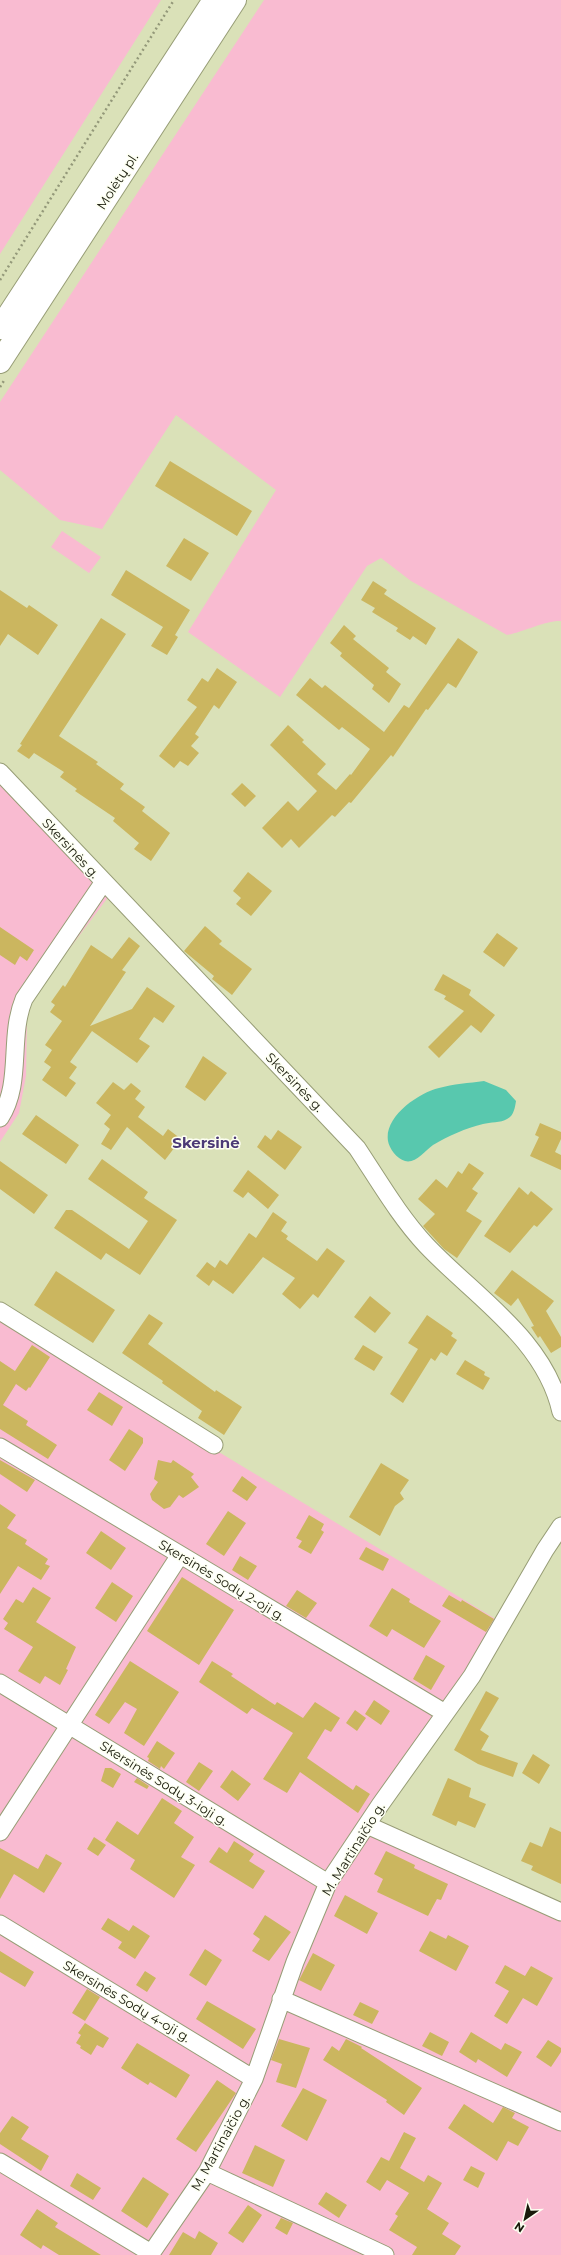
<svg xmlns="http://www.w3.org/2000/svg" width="561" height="2255" viewBox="0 0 561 2255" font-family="Montserrat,sans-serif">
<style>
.green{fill:#f9bbd1}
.water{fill:#58c8ae}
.building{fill:#cbb65f}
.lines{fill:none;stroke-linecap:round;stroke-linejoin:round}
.minor-casing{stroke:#979d76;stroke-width:19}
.highway-casing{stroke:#979d76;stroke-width:24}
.path{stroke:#939879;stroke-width:2.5;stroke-dasharray:2 3;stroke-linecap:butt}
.minor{stroke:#fff;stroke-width:17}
.highway{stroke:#fff;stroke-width:22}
.labels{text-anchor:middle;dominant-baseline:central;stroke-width:3;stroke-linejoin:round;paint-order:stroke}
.street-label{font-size:13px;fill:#181a0b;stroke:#fdfff2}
.quarter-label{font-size:15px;font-weight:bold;fill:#4c3a76;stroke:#fdfff2}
</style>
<rect width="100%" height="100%" fill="#dae1b8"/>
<path class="green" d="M0,0H161L0,254Z
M264,0H561V621C547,620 523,632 507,635L411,581L381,558L367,566L280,697L188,632L276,490L176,415L102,529L60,520L0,470V402Z
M62,531L101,557L89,573L51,547Z
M0,781L109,896L31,1000L27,1017L26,1076L19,1113L0,1142Z
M0,1320L499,1621L463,1678L367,1815L561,1902V2255H0Z"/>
<path class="water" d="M484,1081L506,1090L516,1101C515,1107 514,1116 507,1119C501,1123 490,1122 483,1124C466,1128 448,1136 433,1145C425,1151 415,1164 405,1161C397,1159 389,1148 388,1141C384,1117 418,1093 439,1088C453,1084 469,1083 484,1081Z"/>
<path class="building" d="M170,461L252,511L237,536L155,486Z
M184,538L209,553L191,581L166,566Z
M126,570L190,610L175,635L178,637L167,655L151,646L163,627L111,595Z
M373,581L387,590L384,594L436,628L426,645L413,636L410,640L396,631L398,628L372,612L375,608L361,600Z
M0,590L27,608L29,605L58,625L38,655L8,634L0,646Z
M101,618L126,634L59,736L98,762L96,764L124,784L120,789L145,807L142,811L170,833L151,861L134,849L139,843L113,821L115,818L75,791L77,789L60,777L64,772L34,753L29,759L17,751L22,745L20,744Z
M344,625L356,636L353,639L389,668L386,672L401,684L389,703L372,689L374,685L340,656L342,653L330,643Z
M458,638L478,652L456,688L448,683L428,710L426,709L393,757L391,755L351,803L349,802L335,817L332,815L299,848L291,839L282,848L262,828L288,801L298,811L317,791L270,745L288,725L304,740L302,742L326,764L317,774L336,790L350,774L351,775L370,749L342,727L339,730L296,695L310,678L322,688L325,685L384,732L404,705L409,708Z
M217,668L237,682L219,709L214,705L195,734L199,737L191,746L199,753L188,766L180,761L174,768L159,756L197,707L187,700L202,678L208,682Z
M242,783L256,796L245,807L231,794Z
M248,872L272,891L251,916L236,904L241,898L233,891Z
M205,926L222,941L219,944L252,969L232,995L212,979L214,976L184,951Z
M0,927L34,950L27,961L20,956L15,965L0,955Z
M497,933L518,948L504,967L483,952Z
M129,937L140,946L122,970L126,972L90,1026L132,1009L147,987L175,1006L163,1023L154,1017L139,1039L150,1046L137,1063L92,1031L70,1062L77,1067L69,1078L76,1083L66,1097L42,1080L51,1067L44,1062L52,1050L45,1045L62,1021L50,1012L55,1005L51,1002L63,985L65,987L91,945L112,959Z
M443,974L471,990L469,995L495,1015L481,1033L471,1025L439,1058L428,1047L464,1011L444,999L446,996L434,990Z
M203,1056L227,1073L205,1101L185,1087Z
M113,1082L124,1090L131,1083L141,1091L135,1099L145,1107L138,1117L163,1136L168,1129L181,1139L165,1160L127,1127L111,1150L101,1144L110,1129L104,1124L111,1115L96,1103Z
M36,1115L79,1145L66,1164L22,1134Z
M540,1123L561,1132V1139L555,1152L561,1155V1170L530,1156L539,1137L535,1135Z
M278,1130L302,1147L285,1170L257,1147L265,1135L271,1140Z
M102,1159L148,1192L144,1198L177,1220L140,1275L106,1253L101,1260L54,1228L66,1210H72L129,1249L148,1221L88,1179Z
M0,1161L48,1195L34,1214L0,1189Z
M469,1163L484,1173L472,1189L478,1193L466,1211L482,1221L457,1258L444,1249L423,1226L435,1214L418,1199L436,1179L447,1188L458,1171L462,1174Z
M248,1170L279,1195L268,1209L248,1192L243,1198L233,1191Z
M519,1187L528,1195L531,1191L553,1209L537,1227L534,1225L510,1253L484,1236Z
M273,1212L287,1222L281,1231L288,1236L286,1239L317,1261L327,1248L345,1261L318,1298L313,1294L300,1309L282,1294L295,1278L263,1257L233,1294L213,1280L209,1286L196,1276L207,1262L215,1268L220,1260L227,1265L249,1233L256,1238Z
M512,1270L554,1301L546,1311L561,1337V1347L551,1353L540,1336L538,1338L531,1327L534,1326L518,1298L511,1306L494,1293Z
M56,1271L115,1310L93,1343L34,1305Z
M370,1296L391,1313L375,1333L354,1317Z
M149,1314L163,1323L148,1344L215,1392L216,1390L242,1407L224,1435L198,1418L202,1411L162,1383L163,1381L122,1353Z
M427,1315L453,1333L451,1336L457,1340L447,1356L441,1352L435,1361L431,1358L403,1403L390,1394L418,1349L408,1343Z
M32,1345L50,1357L30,1388L29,1387L26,1391L16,1384L3,1405L28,1421L26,1425L57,1445L48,1459L0,1429V1361L15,1371Z
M363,1345L383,1357L374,1371L354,1359Z
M465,1360L485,1372L484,1375L490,1378L483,1390L456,1374Z
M99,1392L123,1407L112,1426L87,1410Z
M129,1429L143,1438V1443L125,1471L109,1460Z
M0,1460L35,1480L27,1492L0,1474Z
M158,1460L171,1463L173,1460L194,1474L191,1477L199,1487L183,1498L179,1495L170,1507L164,1509L152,1500L150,1494L158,1482L154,1479Z
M381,1463L409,1480L400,1493L404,1499L395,1506L380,1536L349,1517Z
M242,1476L257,1487L247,1501L232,1491Z
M0,1504L16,1515L7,1528L27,1540L25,1544L48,1559L45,1564L50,1566L41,1580L18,1566L0,1594Z
M228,1511L246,1523L224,1556L206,1544Z
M309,1515L324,1524L321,1530L324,1532L311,1554L298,1547L302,1541L296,1538Z
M101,1531L126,1548L111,1570L86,1553Z
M366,1547L389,1559L383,1571L359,1559Z
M240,1556L257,1566L248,1580L232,1570Z
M182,1577L234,1610L199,1665L147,1631Z
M112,1582L133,1596L116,1622L95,1608Z
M33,1587L51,1598L36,1622L76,1647L66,1669L68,1670L60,1685L45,1676L40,1684L18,1671L33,1647L4,1629L8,1623L3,1619L16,1599L23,1603Z
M392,1588L410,1599L409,1602L441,1621L424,1648L392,1629L387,1637L369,1626Z
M297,1590L317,1603L306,1618L286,1606Z
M449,1595L461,1602L462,1600L494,1619L486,1632L442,1606Z
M426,1655L445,1666L431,1690L413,1679Z
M130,1661L179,1692L144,1746L124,1733L137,1709L125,1702L109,1724L95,1715Z
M212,1661L233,1674L231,1676L275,1705L277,1702L303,1718L315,1702L340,1718L331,1732L325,1729L307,1758L353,1790L356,1785L370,1794L358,1813L300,1772L287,1793L263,1779L293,1733L252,1708L247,1714L199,1682Z
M486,1691L499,1698L480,1730L489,1736L481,1750L518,1763L513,1777L478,1764L454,1750Z
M374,1700L390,1711L381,1725L365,1714Z
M355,1710L366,1718L357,1731L346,1723Z
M157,1741L175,1753L164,1769L161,1766L160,1769L148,1761L149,1758L147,1757Z
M533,1754L550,1765L539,1784L522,1773Z
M199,1762L213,1771L199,1791L186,1782Z
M105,1768H111L121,1774L113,1788L101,1781Z
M232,1770L251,1784L238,1801L220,1787Z
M137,1778L149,1786L147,1789L134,1782Z
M448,1778L471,1788L469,1797L486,1804L475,1828L458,1821L456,1826L432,1815Z
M162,1798L182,1811L174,1823L194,1837L181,1857L195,1865L174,1898L130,1869L135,1860L105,1840L117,1821L138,1835Z
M550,1827L561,1832V1884L531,1870L533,1866L521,1861L530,1842L542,1847Z
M94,1837L106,1845L98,1856L87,1849Z
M234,1841L254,1854L249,1861L265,1871L253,1889L209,1862L219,1847L227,1853Z
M0,1848L38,1869L46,1854L62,1863L44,1893L14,1874L0,1899Z
M386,1851L415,1865L414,1868L448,1884L441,1900L437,1899L428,1916L377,1892L383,1879L374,1874Z
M345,1895L378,1913L367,1934L334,1916Z
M265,1915L291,1932L269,1961L252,1951L260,1939L253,1934Z
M108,1918L129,1931L133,1925L150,1936L135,1959L118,1948L122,1942L101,1929Z
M430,1931L446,1939L448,1935L469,1946L456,1971L419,1951Z
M205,1949L222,1960L206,1986L189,1975Z
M0,1951L34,1972L25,1987L0,1972Z
M313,1953L335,1965L321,1991L299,1980Z
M505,1965L525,1976L531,1966L553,1978L537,2006L523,1998L507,2024L494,2016L509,1991L495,1983Z
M145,1971L156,1978L147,1992L136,1985Z
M87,1989L100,1997L85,2021L72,2013Z
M207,2001L256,2029L243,2049L196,2019Z
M360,2002L379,2011L372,2024L353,2015Z
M85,2023L109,2038L103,2048L97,2045L91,2055L80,2048L81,2046L76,2043L81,2035L78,2033Z
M430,2032L449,2042L442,2056L422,2046Z
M471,2032L501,2050L505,2043L522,2052L507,2077L478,2059L476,2063L459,2052Z
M279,2039L310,2048L296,2088L276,2082L282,2064L271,2060Z
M346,2039L362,2047L361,2048L422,2088L404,2115L386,2102L387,2100L323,2060L332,2046L339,2051Z
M548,2040L561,2048V2052L551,2067L536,2057Z
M137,2043L190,2075L176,2098L150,2082L148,2085L121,2068Z
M217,2080L236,2093L196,2152L176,2139Z
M303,2088L327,2100L307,2141L281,2126Z
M464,2104L493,2123L503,2107L515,2113L512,2118L529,2127L518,2146L508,2141L497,2161L448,2128Z
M12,2116L29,2127L21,2139L49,2156L41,2171L0,2144V2133Z
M404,2132L416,2138L400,2168L424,2182L428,2175L442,2183L427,2209L449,2223L442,2234L461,2246L455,2255H412L417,2247L389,2230L398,2216L395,2214L409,2193L387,2180L380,2191L366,2182L381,2157L389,2161Z
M255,2145L285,2160L273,2187L242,2173Z
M471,2166L485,2173L478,2188L463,2180Z
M77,2173L101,2188L93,2200L70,2186Z
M143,2177L169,2194L147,2228L121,2211Z
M326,2192L347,2205L339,2218L318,2204Z
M248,2205L262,2215L243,2243L228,2233Z
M37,2209L58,2223L55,2227L101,2255H59L43,2245L41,2249L20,2235Z
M281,2218L293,2223L287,2235L275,2228Z
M199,2231L218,2243L211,2255H169L183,2232L195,2239Z"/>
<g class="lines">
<g class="minor-casing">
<path id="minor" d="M0,772L357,1148C379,1181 399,1216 426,1245C474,1296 545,1339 561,1412
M0,1118C23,1082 8,1038 24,999L103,883
M0,1311L214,1445
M0,1447L445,1713
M0,1683L328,1883
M367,1825L561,1912
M0,1832L180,1555
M0,1924L254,2079
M281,1999L561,2122
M0,2162L151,2253
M207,2172L385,2255
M150,2255L207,2172L254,2079L295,1962L328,1883L380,1805L472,1676L545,1550L561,1526"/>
</g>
<g class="highway-casing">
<path id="highway" d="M0,328L214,0
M0,362L235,0"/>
</g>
<path class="path" d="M0,280L174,0
M0,387L5,379"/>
<use href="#minor" class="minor"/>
<use href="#highway" class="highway"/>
</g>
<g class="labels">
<g class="street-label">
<text transform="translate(117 181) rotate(-57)">Molėtų pl.</text>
<text transform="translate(71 848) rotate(47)">Skersinės g.</text>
<text transform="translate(295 1082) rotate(46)">Skersinės g.</text>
<text transform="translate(222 1580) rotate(31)">Skersinės Sodų 2-oji g.</text>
<text transform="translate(164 1783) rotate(32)">Skersinės Sodų 3-ioji g.</text>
<text transform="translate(353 1849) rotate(-58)">M. Martinaičio g.</text>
<text transform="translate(127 2001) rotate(31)">Skersinės Sodų 4-oji g.</text>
<text transform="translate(220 2143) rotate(-61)">M. Martinaičio g.</text>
</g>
<g class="quarter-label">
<text x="206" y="1142">Skersinė</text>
</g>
</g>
<g transform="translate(525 2219) rotate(214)" stroke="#fdfff2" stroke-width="3" paint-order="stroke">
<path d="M0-3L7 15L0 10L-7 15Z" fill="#181a0b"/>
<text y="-6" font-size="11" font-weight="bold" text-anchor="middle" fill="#181a0b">N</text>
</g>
</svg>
